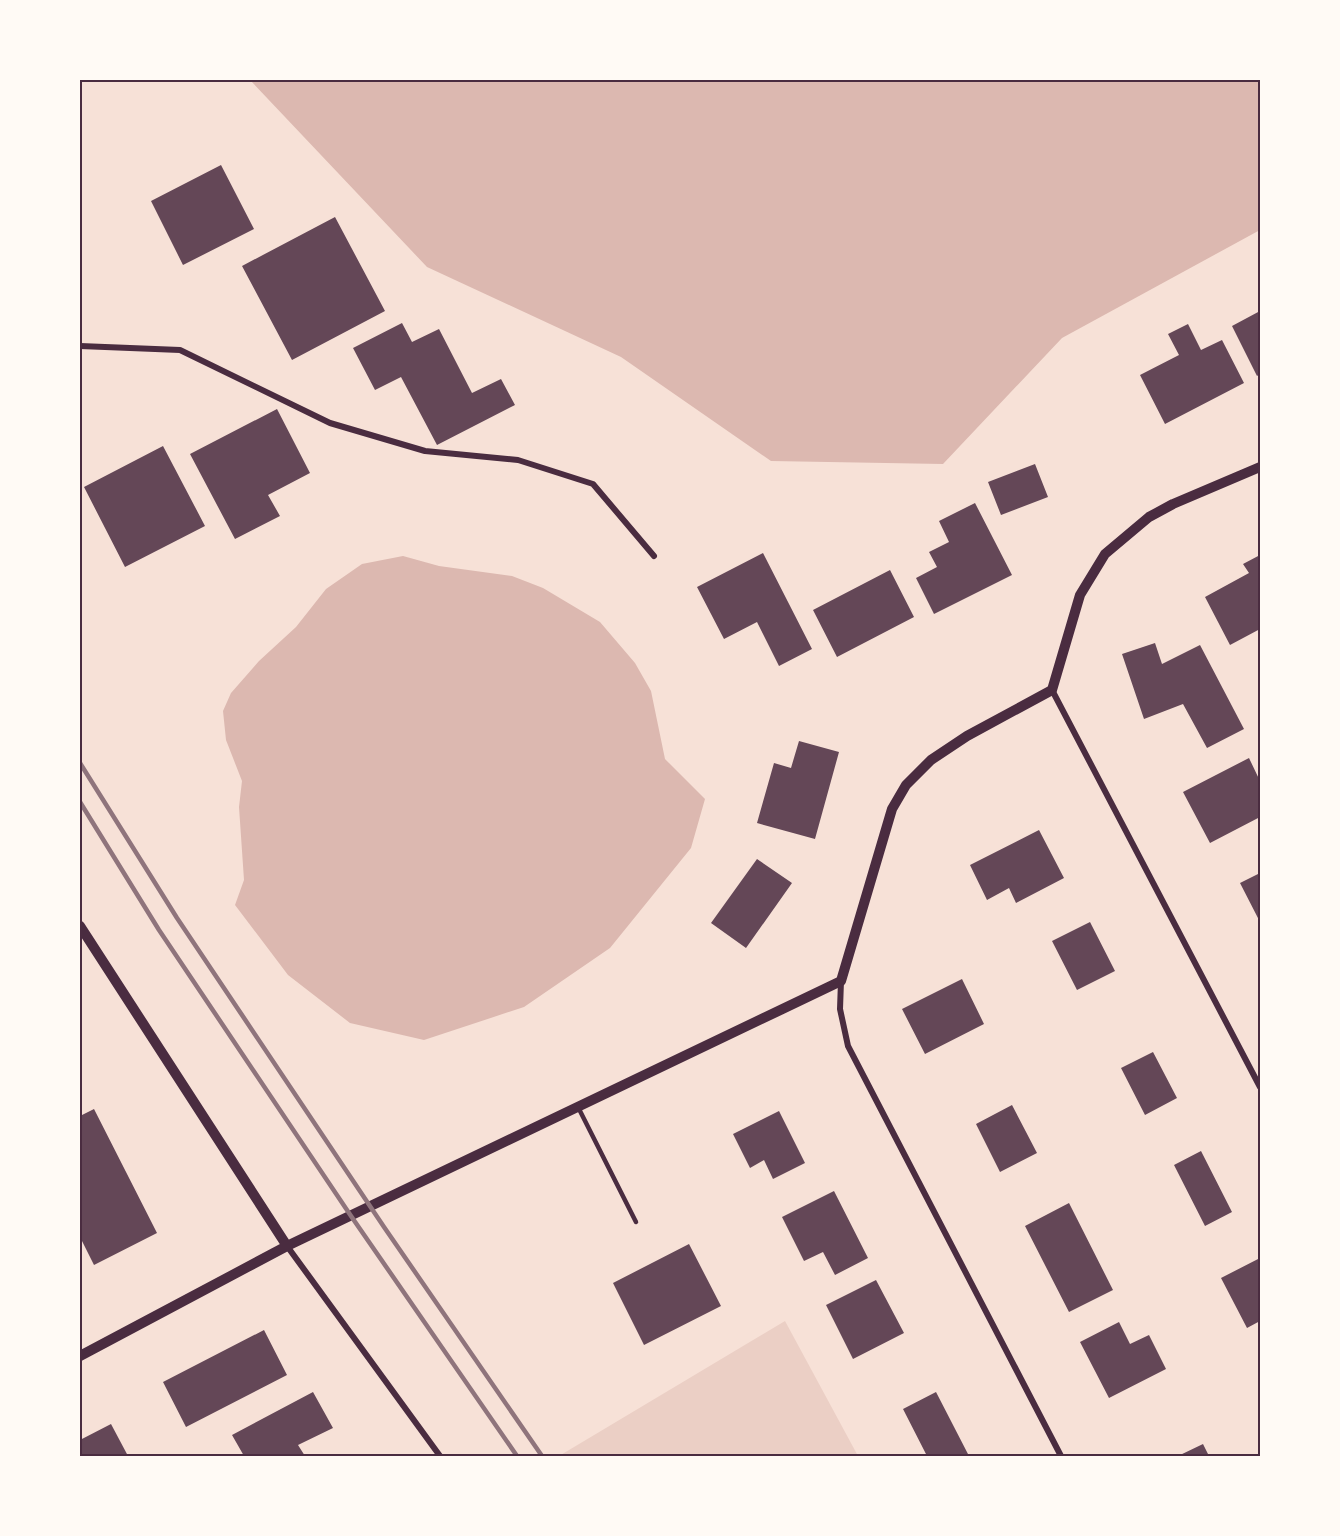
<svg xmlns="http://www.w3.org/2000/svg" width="1340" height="1536" viewBox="0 0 1340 1536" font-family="'Alegreya Sans',sans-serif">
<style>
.green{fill:#ebcfc5}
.water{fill:#dcb8b0}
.building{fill:#644757}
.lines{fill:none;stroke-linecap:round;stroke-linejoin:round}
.service{stroke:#4a2c40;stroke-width:4.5}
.minor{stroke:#4a2c40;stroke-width:6}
.tertiary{stroke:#4a2c40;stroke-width:10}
.rail{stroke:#8f747c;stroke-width:4.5}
.neatline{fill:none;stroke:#4a2c40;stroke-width:2}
</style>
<rect width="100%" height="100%" fill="#f7e1d7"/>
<path class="green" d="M785,1321L858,1456H559Z"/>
<path class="water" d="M250,80H1260V230L1062,338L943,464L771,461L621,357L427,267Z
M403,556L439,566L512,576L543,588L600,622L635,663L651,691L665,759L705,799L691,848L610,948L524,1007L424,1040L350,1023L288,975L235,905L244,880L239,807L242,781L226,740L223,711L231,693L259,661L296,627L326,589L362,564Z"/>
<path class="building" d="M221,165L254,229L183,265L151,201Z
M335,217L385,311L292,360L242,266Z
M1260,311V374L1257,376L1232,326Z
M402,323L412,342L439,329L472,393L501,379L515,405L437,445L401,377L375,390L353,348Z
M1188,324L1201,350L1222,340L1244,383L1165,424L1140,375L1179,355L1168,334Z
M277,409L310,473L268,495L280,516L235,539L190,454Z
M163,446L205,526L125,567L84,487Z
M1035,464L1048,497L1001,515L988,482Z
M975,503L1012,575L934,614L916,578L937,567L929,552L949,542L939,521Z
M763,553L812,649L779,666L757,622L724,639L697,587Z
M1260,555V629L1230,645L1205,597L1249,573L1243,564Z
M890,570L914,617L837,657L813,610Z
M1155,643L1162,664L1200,645L1244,729L1207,748L1183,704L1144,719L1122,654Z
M799,741L839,752L815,839L757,823L774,763L791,768Z
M1249,758L1260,781V817L1210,843L1183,792Z
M1039,830L1064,878L1016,903L1009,888L987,900L970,865Z
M757,859L792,883L746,948L711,923Z
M1260,873V922L1240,883Z
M1090,922L1115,971L1077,990L1052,941Z
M962,979L984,1024L925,1054L902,1009Z
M1153,1052L1177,1098L1145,1115L1121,1068Z
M1012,1105L1037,1153L1000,1172L976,1124Z
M94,1109L157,1233L94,1265L80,1237V1116Z
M779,1111L805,1163L773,1179L764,1160L750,1168L733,1134Z
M1201,1151L1232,1212L1205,1226L1174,1165Z
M834,1191L868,1258L835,1275L823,1252L804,1261L782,1217Z
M1069,1203L1113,1290L1069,1312L1025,1226Z
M689,1244L721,1306L644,1345L613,1283Z
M1260,1258V1321L1247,1328L1221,1278Z
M876,1280L904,1333L853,1359L826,1305Z
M1119,1322L1130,1344L1149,1335L1166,1369L1109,1398L1080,1342Z
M264,1330L287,1375L186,1427L163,1382Z
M313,1392L333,1428L298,1445L305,1456H244L232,1435Z
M936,1392L969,1456H927L903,1409Z
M111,1424L128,1456H80V1440Z
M1203,1444L1209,1456H1178Z"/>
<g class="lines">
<path class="service" d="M578,1107L636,1222"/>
<path class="minor" d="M80,346L180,350L330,423L425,451L518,460L593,484L654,556
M1052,690L1260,1087
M841,981L840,1009L848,1046L1061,1456
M287,1246L440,1456"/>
<path class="tertiary" d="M80,926L287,1246
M80,1356L287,1246L841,981L892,809L906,785L931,760L967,736L1052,690L1080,595L1105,554L1149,517L1173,504L1260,467"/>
<path class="rail" d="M80,763L177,918L384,1227L542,1456
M80,802L159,930L351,1216L517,1456"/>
</g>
<rect width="1340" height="1536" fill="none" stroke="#fffaf5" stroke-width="162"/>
<rect x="81" y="81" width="1178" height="1374" class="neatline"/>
</svg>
